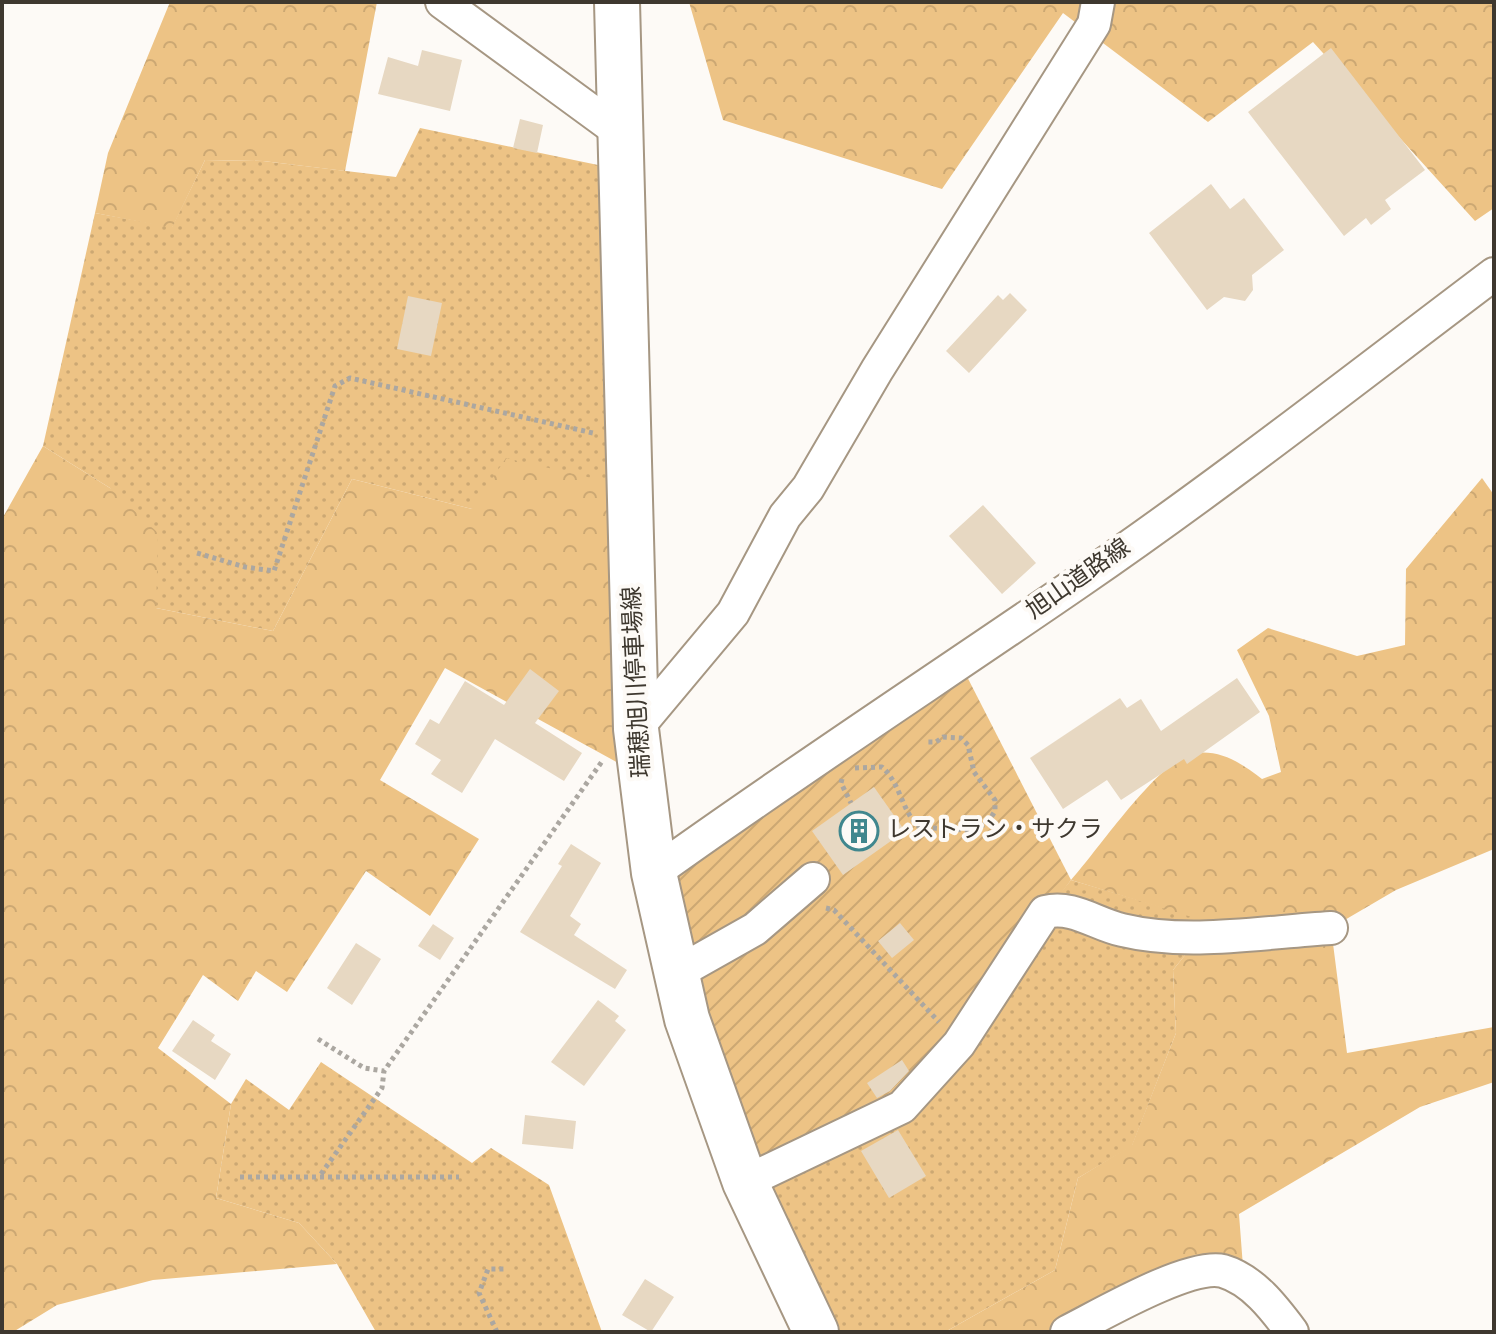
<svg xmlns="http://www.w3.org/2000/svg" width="1496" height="1334" viewBox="0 0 1496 1334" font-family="Overpass,'Noto Sans JP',sans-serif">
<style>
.grass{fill:url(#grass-dots)}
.forest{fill:url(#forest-crowns)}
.garden{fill:url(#garden-furrows)}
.building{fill:#e7d8c2}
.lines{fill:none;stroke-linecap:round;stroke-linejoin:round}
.minor-casing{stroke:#a69783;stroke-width:36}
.secondary-casing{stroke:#a69783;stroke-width:48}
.path{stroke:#aba7a1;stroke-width:5;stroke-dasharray:4 4;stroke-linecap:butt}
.minor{stroke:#fff;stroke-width:32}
.secondary{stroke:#fff;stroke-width:44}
.labels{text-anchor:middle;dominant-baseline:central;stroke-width:8;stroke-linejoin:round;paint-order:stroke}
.street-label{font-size:24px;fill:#3e382f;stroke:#fdfaf6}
.poi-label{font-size:24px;fill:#3e382f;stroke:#fdfaf6;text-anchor:start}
</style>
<defs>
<pattern id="grass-dots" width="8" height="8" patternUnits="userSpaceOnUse" patternTransform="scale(2)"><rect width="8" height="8" fill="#edc385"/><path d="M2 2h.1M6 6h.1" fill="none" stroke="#cca873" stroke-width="1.8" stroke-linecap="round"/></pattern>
<pattern id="forest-crowns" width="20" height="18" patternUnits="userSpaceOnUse" patternTransform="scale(2)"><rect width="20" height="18" fill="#edc385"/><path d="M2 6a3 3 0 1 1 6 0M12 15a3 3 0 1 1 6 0" fill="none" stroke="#cca873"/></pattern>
<pattern id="garden-furrows" width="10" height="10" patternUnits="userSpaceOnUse" patternTransform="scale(2)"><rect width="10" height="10" fill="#edc385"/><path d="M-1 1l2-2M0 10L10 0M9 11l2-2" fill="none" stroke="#cca873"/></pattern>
</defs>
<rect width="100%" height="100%" fill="#fdfaf6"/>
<path class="grass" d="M420,128L622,170L630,487L472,509L352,479L273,631L156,608L110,488L43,446L95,213L172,227L205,160L263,161L396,177Z
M1071,880L1212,922L1173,970L1176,1033L1132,1146L1078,1178L1055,1270L945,1332H816L760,1174L1045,912Z
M321,1062L472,1163L491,1148L549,1185L602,1332H376L337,1264L299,1223L216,1198L231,1104L246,1079L289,1110Z"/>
<path class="forest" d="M170,2H377L345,171L263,161L205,160L172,228L95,213L108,153Z
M689,2H1494V208L1475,221L1313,42L1208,122L1063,13L942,189L723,120Z
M43,446L110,488L158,533L156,608L273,631L352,479L472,509L506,458L630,487L642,776L445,668L380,780L479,839L430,916L366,871L287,992L256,971L238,1001L203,975L158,1048L231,1104L216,1198L299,1223L337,1264L153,1280L57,1305L13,1332H2V519Z
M1482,478L1494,495V849L1396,890L1331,928L1347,1053L1494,1027V1082L1420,1107L1239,1214L1244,1280L1219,1270L1067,1332H945L1055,1270L1078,1178L1132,1145L1176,1033L1173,970L1211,923L1071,880C1096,853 1161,756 1195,753C1222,750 1241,763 1262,779L1281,772L1269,716L1237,650L1268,628L1357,656L1405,645L1406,569Z"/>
<path class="garden" d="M959,661L1071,880L902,1107L760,1174L654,873Z"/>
<path class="building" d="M1331,48L1425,170L1385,200L1391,209L1371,225L1366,218L1344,236L1248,112Z
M422,50L462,60L450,111L378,94L388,57L418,66Z
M520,119L543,125L537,153L513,148Z
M1211,184L1230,209L1244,198L1284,250L1252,275L1253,290L1245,301L1224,297L1207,310L1149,233Z
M1010,293L1027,310L969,373L946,351L998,295L1003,300Z
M408,296L442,303L431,356L397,349Z
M983,505L1036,563L1002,594L949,536Z
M530,669L559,691L535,723L582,753L564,781L495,739L462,793L431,774L441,760L415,744L430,719L439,724L465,681L504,705Z
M1237,678L1260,712L1187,764L1184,759L1121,800L1107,780L1063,809L1030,758L1120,698L1127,708L1141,699L1161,731Z
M874,787L905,831L843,875L812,831Z
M571,844L601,863L570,916L581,924L574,935L627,970L615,989L520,932L562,866L558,864Z
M900,923L914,940L892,958L878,941Z
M433,924L454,938L440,960L418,946Z
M356,943L381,959L352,1005L327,988Z
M598,1000L619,1016L615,1021L626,1030L584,1086L551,1062Z
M193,1020L215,1035L211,1041L231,1054L215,1080L172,1051Z
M902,1060L909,1071L890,1091L877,1098L867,1083Z
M525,1115L576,1121L573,1149L522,1144Z
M898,1130L926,1176L889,1198L861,1151Z
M645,1279L674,1297L651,1332L622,1315Z"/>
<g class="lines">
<g class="minor-casing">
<path id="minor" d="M442,2L621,133
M636,729L733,613L785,516L808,488L877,370L1094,24L1098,2
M654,873C793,773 936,680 1077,583C1220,485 1356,378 1494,274
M677,973L755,929L813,879
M745,1182L902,1107L959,1044L1045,912C1073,905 1095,924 1122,930C1188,946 1263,932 1331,928
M1067,1332C1099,1316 1189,1263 1223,1271C1253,1280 1274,1308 1292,1332"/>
</g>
<g class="secondary-casing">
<path id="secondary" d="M617,2L636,729L654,873L687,1019L745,1182L816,1332"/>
</g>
<path class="path" d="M197,553L245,567L274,571L335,386L350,378L593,433
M855,768L882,767C901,784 901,810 919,827L966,830L987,824L995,811V800L974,772L968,745L961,738L943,737L936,742H926
M842,779L841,783L851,803
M826,908L834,910L939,1022
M318,1039L364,1068L384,1071L603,760
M321,1174L382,1088L384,1071
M240,1177H459
M497,1332L479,1293L488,1269H507"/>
<use href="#minor" class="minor"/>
<use href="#secondary" class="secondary"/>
</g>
<defs>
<g id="building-ring" transform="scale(2)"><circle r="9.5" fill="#fdfaf6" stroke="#40878e" stroke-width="1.5"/><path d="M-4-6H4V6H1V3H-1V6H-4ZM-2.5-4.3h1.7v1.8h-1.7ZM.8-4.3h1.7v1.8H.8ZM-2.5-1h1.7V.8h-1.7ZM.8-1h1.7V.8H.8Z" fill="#40878e"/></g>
</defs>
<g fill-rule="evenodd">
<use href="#building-ring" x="859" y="831"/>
</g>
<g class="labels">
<g class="street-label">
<text transform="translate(1079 580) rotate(-35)">旭山道路線</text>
<text transform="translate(638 682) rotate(-93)">瑞穂旭川停車場線</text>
</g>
<g class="poi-label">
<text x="887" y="831">レストラン・サクラ</text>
</g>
</g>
<rect width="1496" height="1334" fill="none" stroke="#3e382f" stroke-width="8"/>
</svg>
